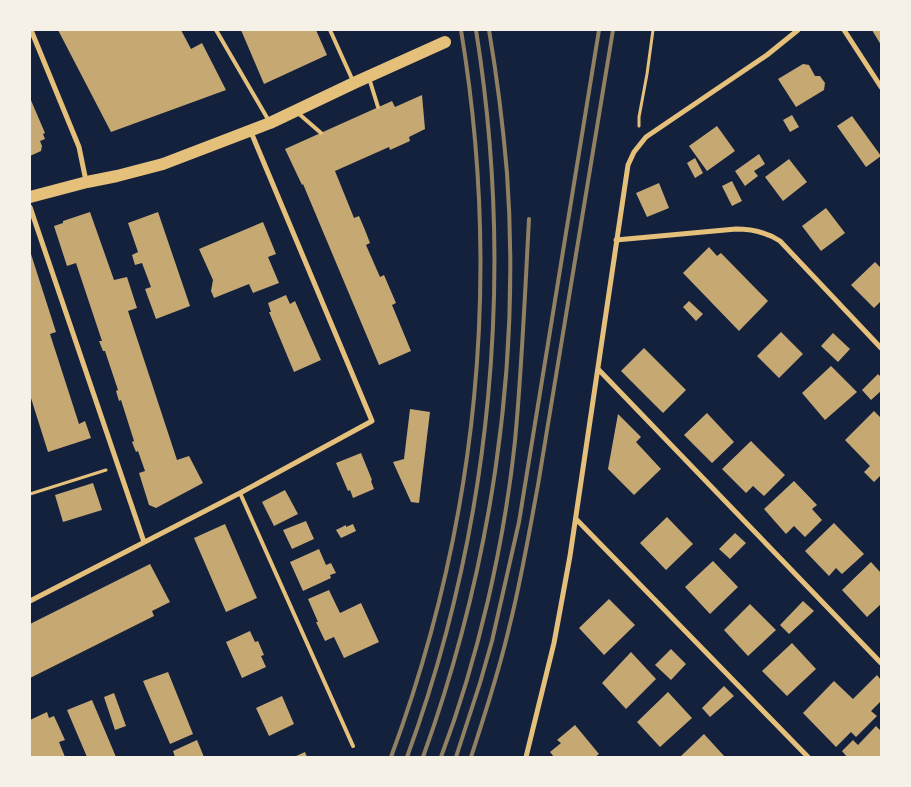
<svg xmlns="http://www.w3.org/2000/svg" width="911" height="787" viewBox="0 0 911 787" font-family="Lato,sans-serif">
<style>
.building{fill:#c6a872}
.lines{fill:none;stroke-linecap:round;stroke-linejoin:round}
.path{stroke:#e5c07b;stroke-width:3}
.service{stroke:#e5c07b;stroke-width:4}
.minor{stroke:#e5c07b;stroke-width:5}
.primary{stroke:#e5c07b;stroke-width:12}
.rail{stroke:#918062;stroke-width:4}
</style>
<rect width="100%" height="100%" fill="#14213d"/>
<path class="building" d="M58,30H181L191,49L202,43L226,90L111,132Z
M241,30H316L327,55L264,84Z
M872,30H881V45Z
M803,64L809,65L815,76H820L825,83L824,90L796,107L778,79Z
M422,95L425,129L409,137L410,141L390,150L389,147L335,171L354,218L359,216L365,230L370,243L366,245L380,277L384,275L396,303L392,305L411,351L379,365L303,184L302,185L285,149L392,101L395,107Z
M30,98L45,133L43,134L45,139L40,141L42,146L41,151L30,156Z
M792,115L799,127L790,132L783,120Z
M852,116L881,156L866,167L837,126Z
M717,126L735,151L707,171L689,146Z
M759,154L765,164L754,171L758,176L745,186L735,171Z
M695,158L703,173L695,178L687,163Z
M789,159L807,182L783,201L765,177Z
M732,181L742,201L732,206L722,186Z
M659,183L669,208L647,217L636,193Z
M826,208L845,233L821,251L802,226Z
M90,212L114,280L127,277L137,308L128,311L177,460L189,456L203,483L156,508L149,505L139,473L145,471L138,451L136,452L132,442L134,441L121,400L119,401L116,391L118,390L105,351H103L99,341H102L76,263L67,266L54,226L63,223V221Z
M158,212L190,306L156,319L145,289L151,287L142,263L135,265L132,255L138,252L128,223Z
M263,222L276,254L268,257L279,283L253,293L249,284L214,298L211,291L213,280L199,249Z
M709,247L717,256L721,253L768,301L739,331L683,273Z
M30,251L56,332L50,334L79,424L85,421L91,438L48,452L30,395Z
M875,262L881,268V301L874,308L851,285Z
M286,295L290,304L295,301L321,360L294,372L269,312H271L268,303Z
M689,301L703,314L696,321L683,307Z
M781,332L803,354L779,378L757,356Z
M833,333L850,349L838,362L821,346Z
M644,348L686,390L663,413L621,371Z
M831,366L857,392L825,420L802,393Z
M878,374L881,377V391L871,400L862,390Z
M410,409L430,412L419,503L411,502L393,462L404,459Z
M874,411L881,418V475L874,482L864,472L870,466L845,440Z
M707,413L734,442L712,463L684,435Z
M618,414L641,437L636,442L661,469L634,495L608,469Z
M751,441L785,475L764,496L753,486L746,493L722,469Z
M361,453L372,480L371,481L374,489L353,498L350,490L348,491L336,463Z
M794,481L817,505L812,509L822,520L805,537L794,526L786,534L764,509Z
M93,483L102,510L63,522L55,495Z
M285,490L298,514L274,526L262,502Z
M667,517L693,544L666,570L640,543Z
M306,521L314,539L292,549L283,530Z
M834,523L864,554L842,574L836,568L829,576L805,551Z
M225,524L257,598L226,612L194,538Z
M353,524L356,531L341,538L336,530L346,525V527Z
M735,533L746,543L730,559L719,549Z
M319,549L326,565L331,563L336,573L330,575L331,578L303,591L290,562Z
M713,561L738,587L710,614L685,587Z
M871,562L881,573V604L867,617L842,590Z
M150,564L170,602L152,611L154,616L30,678V624Z
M329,590L340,613L361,603L379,642L344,658L334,637L325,641L316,622H318L308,599Z
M609,599L635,625L604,655L579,628Z
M803,601L814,611L789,634L780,625Z
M750,604L776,630L748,656L724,630Z
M250,631L255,642L258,641L264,655L261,656L266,667L242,678L226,642Z
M792,643L816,669L787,696L762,671Z
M671,649L686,664L671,680L655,665Z
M631,652L656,679L626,709L602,683Z
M168,672L193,734L170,744L143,681Z
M877,675L881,680V701L871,711L877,716L856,737L851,732L836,747L803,713L834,681L853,699Z
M724,686L734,696L710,717L702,708Z
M668,692L692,718L660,747L637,722Z
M114,693L126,726L115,730L104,697Z
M282,696L294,724L269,736L256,708Z
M92,700L116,757H87L67,710Z
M47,712L49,718L54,716L65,740L59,742L65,757H41V756L30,757V720Z
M575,725L599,754L595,757H554L550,752L561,743L557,740Z
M876,726L881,731V757H847L842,751L853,740L858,745Z
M704,734L725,757H680Z
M197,740L204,757H175L173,751Z
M305,752L307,757H294Z"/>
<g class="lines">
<path class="path" d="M639,126V117L647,74L653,30
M30,494L106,470"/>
<path class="service" d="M216,30L269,121
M330,30L353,81
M369,78L378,107
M298,113L321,133
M240,493L353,746"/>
<path class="minor" d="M31,30L79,147L86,181
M844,30L881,87
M30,207L144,542
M616,240L736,229C753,229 766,232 780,241L881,348
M598,369L881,663
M576,519L808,757
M30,601L240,493L372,421L251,132
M526,757L554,643L570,556L628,165L634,152L646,137L767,55L798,30"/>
<path class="primary" d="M30,197L87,182L117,176L163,164L270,123L354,83L445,42"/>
<path class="rail" d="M391,757C478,522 502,277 461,30
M407,757C492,525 515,274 476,30
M423,757C490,571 521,371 507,173C503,125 497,77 489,30
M441,757C478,659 504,545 515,441C522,367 525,293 529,219
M456,757L480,683L492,641L519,522L599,30
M471,757C485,714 499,672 509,628C521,581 529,533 538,485L613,30"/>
</g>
<rect width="911" height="787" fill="none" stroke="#f6f1e7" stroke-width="62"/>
</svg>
